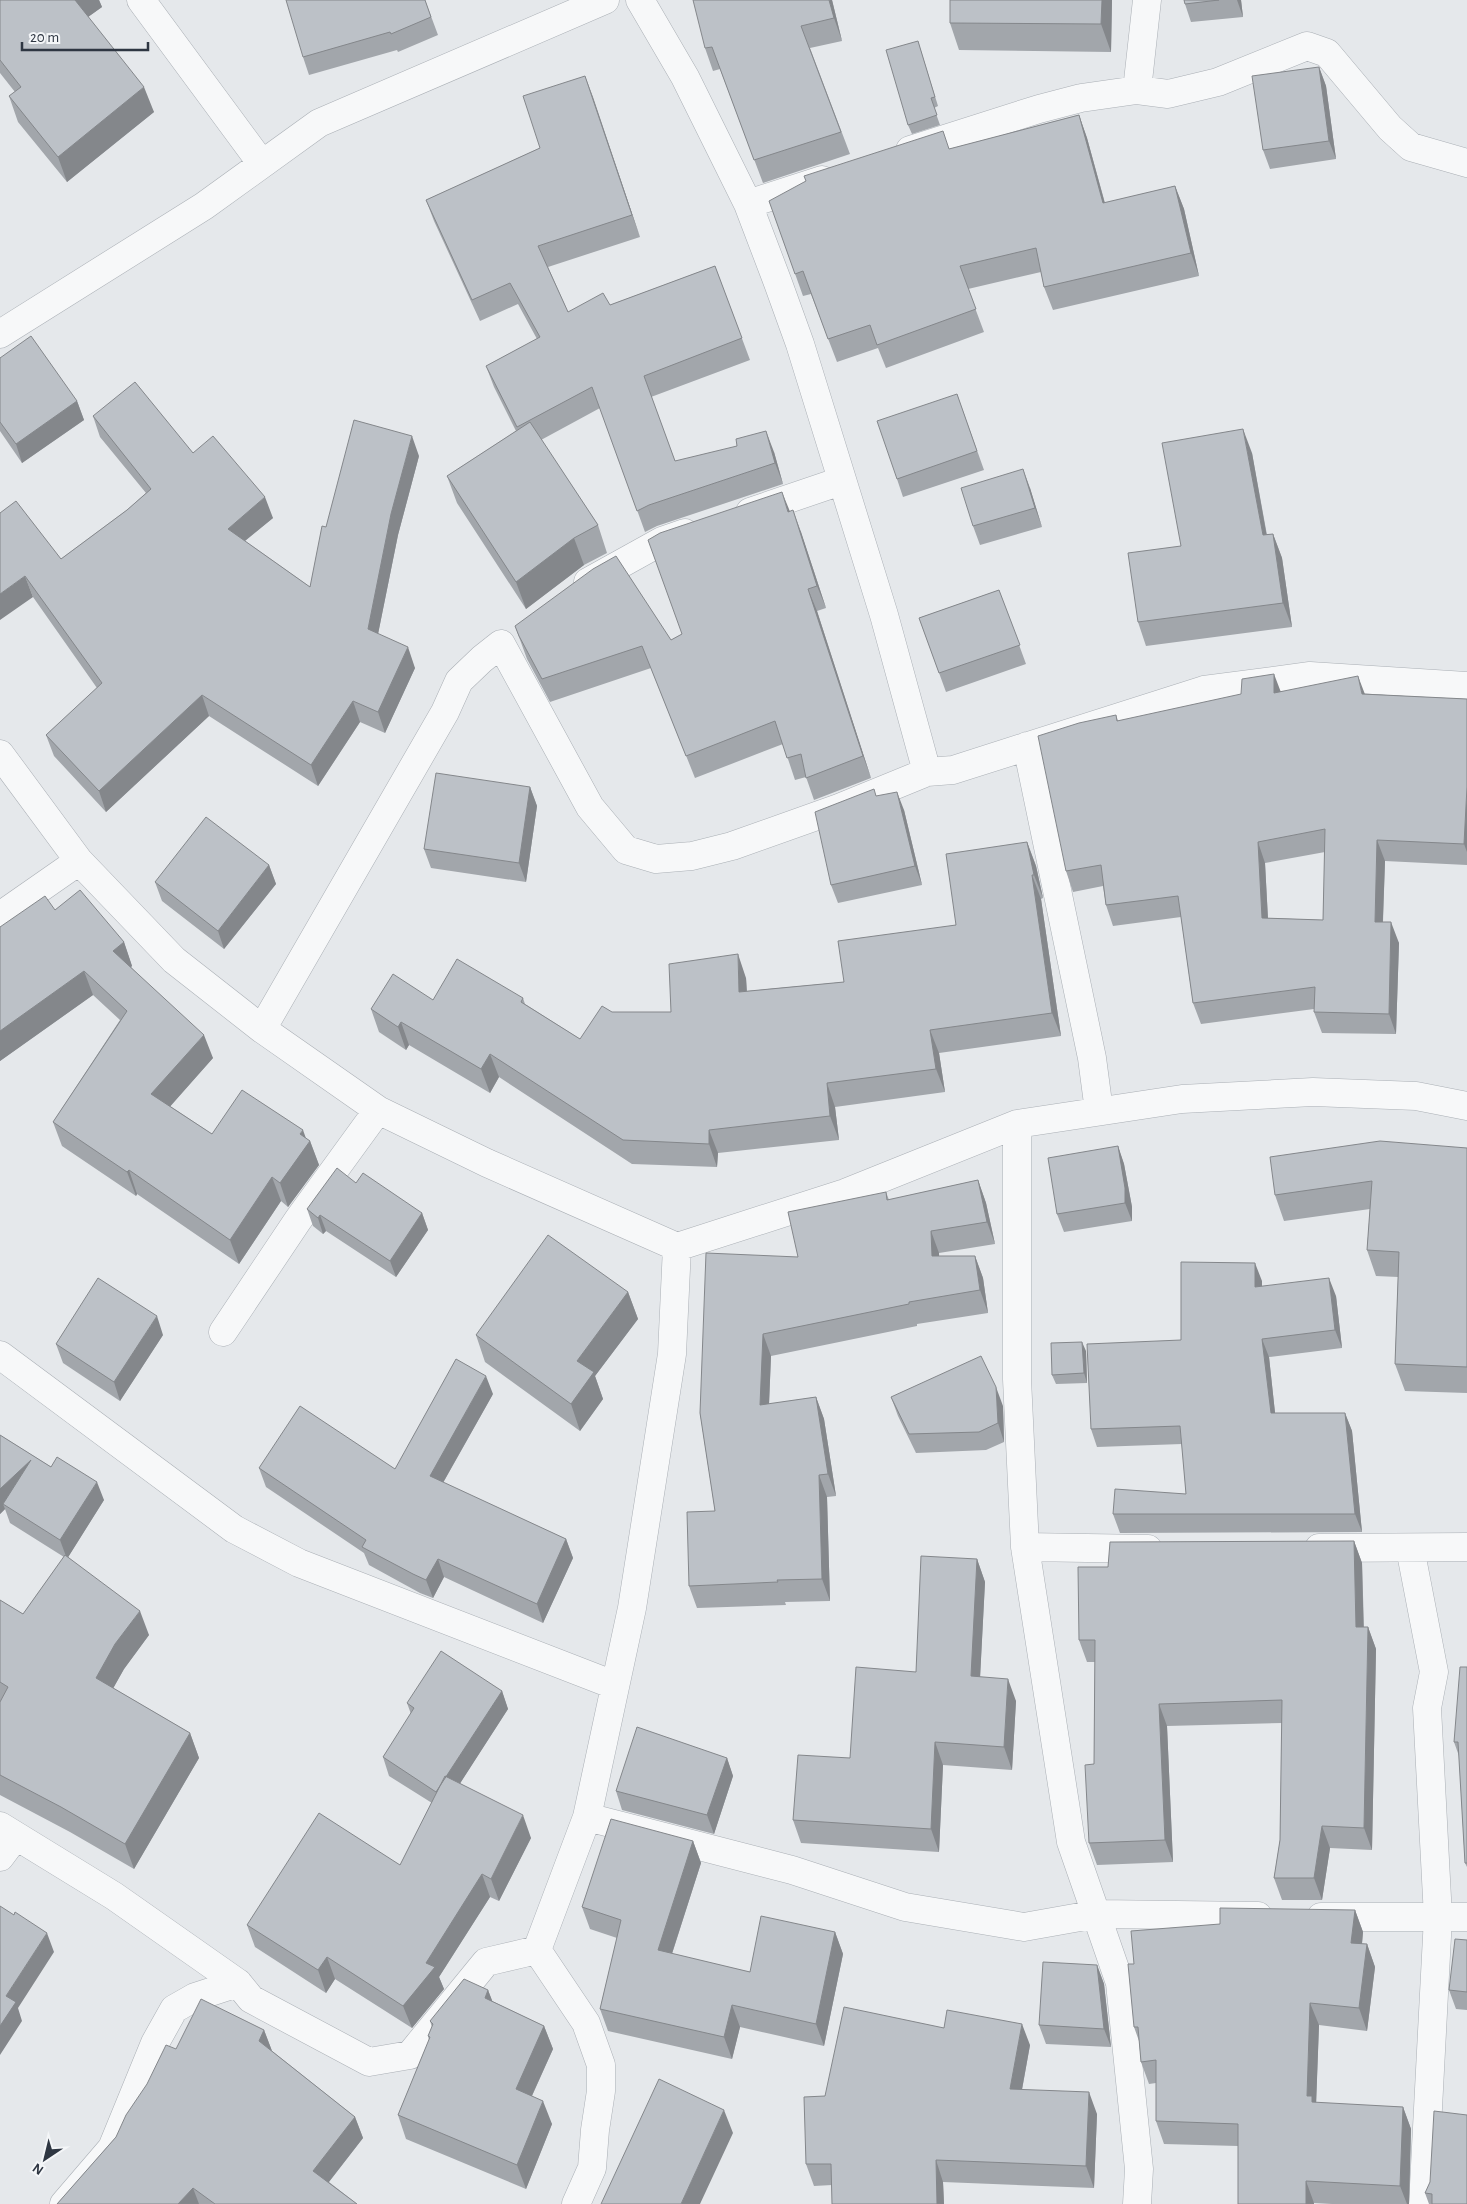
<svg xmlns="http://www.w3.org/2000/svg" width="1467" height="2204" viewBox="0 0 1467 2204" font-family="'Alegreya Sans',sans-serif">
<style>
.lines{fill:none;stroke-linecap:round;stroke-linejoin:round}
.minor-casing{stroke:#aaafb5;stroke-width:29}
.minor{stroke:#f7f8f9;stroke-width:28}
.wall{fill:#a2a6ab;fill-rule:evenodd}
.shaded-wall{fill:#84878b}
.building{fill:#bcc1c7;stroke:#84878b;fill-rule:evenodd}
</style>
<rect width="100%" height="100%" fill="#e5e8eb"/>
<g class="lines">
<g class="minor-casing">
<path id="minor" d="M141,0L262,164
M640,0L685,77L748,204L778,283L800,344L884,615L927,772
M1137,90L1147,0
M910,150L1039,109L1081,98L1137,90L1168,94L1218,82L1307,46L1327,53L1390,128L1411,147L1467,163
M748,204L822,180
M0,334L204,206L319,123L605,0
M750,512L841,481
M588,582L662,541L685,533
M1027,746L1092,1058L1099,1111
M0,754L79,861L174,960L262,1029L378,1110L487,1163L677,1247L845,1193L1017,1124L1182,1099L1313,1092L1416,1096L1467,1106
M0,916L79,861
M262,1029L445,712L459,681L482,659L501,644L590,807L626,850L656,859L692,856L732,846L839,808L927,772L953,770L1204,690L1310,676L1467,686
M1017,1124V1379L1025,1547L1071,1842L1120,1983L1139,2169L1137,2204
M223,1332L298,1220L378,1110
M0,1355L234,1529L299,1563L614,1685
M1025,1547L1148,1549
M1319,1548L1467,1547
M1410,1548L1434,1672L1427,1708L1438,1917L1423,2204
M587,1817L792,1870L905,1907L1024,1927L1097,1914L1258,1916
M0,1826L114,1896L238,1983L251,1999L369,2062L410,2055L486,1962L537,1950
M0,1857L15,1837
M1321,1917H1467
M64,2204L112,2148L155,2043L174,2009L195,1997L238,1983
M576,2204L592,2168L595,2130L601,2091V2065L586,2023L537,1950L587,1817L632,1608L672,1354L677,1247"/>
</g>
<use href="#minor" class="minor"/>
</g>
<path class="wall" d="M0,0H99L102,7L88,17L154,112L67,182L18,122L9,96L15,92L0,73Z
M425,0L438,35L398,52L397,50L309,75L303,57Z
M832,0L842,41L810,48L850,154L763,183L720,69L713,71L705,48Z
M1112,0L1111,52L959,50L950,23Z
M1184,0H1241L1243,17L1191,22L1185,4Z
M918,41L938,106L934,108L940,125L912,134L908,125Z
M1319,67L1326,86L1336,159L1270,169L1263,150Z
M585,76L640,237L548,267L568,312L610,305L715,266L750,360L651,397L675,461L774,452L783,484L657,526L645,532L600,408L541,440L598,525L607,553L584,565L526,609L457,503L447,476L516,431L494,387L486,366L537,339L518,304L480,321L434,221L426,200L540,148Z
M1079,115L1087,138L1105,203L1175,186L1184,209L1199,276L1053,310L1044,287L1041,272L968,289L984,332L886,368L878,348L837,362L811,294L803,296L769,201L949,149Z
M0,358L77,401L84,420L22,463L0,431Z
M957,394L984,470L903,497L897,479Z
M93,416L193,453L273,518L245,541L310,587L326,527L419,456L398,535L378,634L415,668L385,733L360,722L318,786L209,716L106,812L54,756L46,735L97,688L33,597L0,513L61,559L127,510L146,493L100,437Z
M1252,453L1267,535L1273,534L1282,558L1292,627L1146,646L1138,622L1181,546Z
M1030,488L1042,527L980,545L973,526Z
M789,511L801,532L826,608L817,611L871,778L814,800L806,777L795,780L783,744L695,778L651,668L550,702L527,659L515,626L671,640L682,634Z
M999,590L1026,664L946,692L919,618Z
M1281,691L1365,694L1467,699V865L1385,861L1383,922L1399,943L1396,1034L1322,1033L1314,1012V1009L1201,1024L1193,1003L1181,917L1113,926L1106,905L1103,886L1073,892L1066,871L1116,715L1118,721ZM1325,852L1323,920L1268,918L1265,863Z
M530,787L537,806L526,882L431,868L424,849Z
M876,796L904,810L922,885L838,903L831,885Z
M1027,842L1036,866L1043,898L1041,899L1061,1036L939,1053L945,1092L835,1107L839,1140L718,1153L717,1167L632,1164L499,1077L490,1093L409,1045L406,1050L379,1032L371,1009L523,998L525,1004L580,1039L612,1012H671L746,978L747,991L844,982L956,925Z
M269,865L276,884L224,949L162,901L155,882Z
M55,910L124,942L132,966L131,967L213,1058L170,1106L212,1134L307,1139L310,1141L319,1165L288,1207L281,1201L239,1264L137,1194L136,1196L62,1146L53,1122L120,1020L93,995L0,1061V927Z
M1118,1146L1124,1164L1132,1207V1221L1064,1232L1057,1214Z
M1467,1148V1393L1405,1391L1395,1364L1398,1277L1376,1276L1367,1250L1370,1209L1284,1221L1275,1195Z
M978,1180L986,1203L995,1244L939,1253V1256H975L983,1278L988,1313L917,1324V1326L771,1356L769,1404L816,1397L824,1419L836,1496L827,1497L830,1601L785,1602L786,1605L697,1608L689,1586L715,1511L700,1413L798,1257L886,1192L889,1200Z
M356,1183L422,1213L428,1230L396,1277L326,1231L323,1234L313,1226L307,1209Z
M1262,1281V1286L1336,1296L1342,1348L1269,1357L1275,1413H1345L1352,1431L1362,1532L1120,1533L1113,1514L1186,1494L1182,1444L1097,1447L1091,1429Z
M628,1292L638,1319L595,1376L603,1399L580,1431L485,1362L476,1335Z
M163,1335L120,1401L63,1363L56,1344Z
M1086,1351L1087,1383L1056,1384L1052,1375Z
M493,1394L443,1483L566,1539L573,1558L543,1623L444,1577L433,1598L420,1593L369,1565L364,1553L266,1487L259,1468L395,1469Z
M891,1397L1003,1406L1004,1442L986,1450L916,1453L898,1416Z
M0,1435L104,1500L68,1557L149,1635L124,1669L113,1688L190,1733L199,1758L134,1869L70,1832L0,1795V1600L23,1614L64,1557L10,1523L5,1509L0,1514Z
M1354,1541L1362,1563L1364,1627H1368L1376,1649L1372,1850L1330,1848L1322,1900H1282L1274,1878L1280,1840L1282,1723L1167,1726L1173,1862L1097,1865L1089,1843L1094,1764L1095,1662H1087L1079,1640L1108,1567Z
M977,1559L985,1582L980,1677L1016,1701L1012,1770L943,1765L939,1852L801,1843L793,1820L850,1758L916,1672Z
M1467,1667V1867L1465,1863L1459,1756L1454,1742Z
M502,1691L508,1709L460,1783L531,1838L499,1901L490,1897L439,1977L444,1989L412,2028L335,1979L326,1993L255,1947L247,1925L400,1865L432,1803L389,1776L383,1757L411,1714L407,1703Z
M727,1758L733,1776L714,1834L622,1810L616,1791Z
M693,1841L701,1863L672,1954L750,1972L835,1932L843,1954L824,2046L740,2027L732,2059L608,2031L600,2009L617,1938L590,1929L582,1907Z
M1355,1910L1363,1932L1362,1944H1367L1375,1967L1367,2031L1319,2025L1316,2103L1403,2107L1411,2129L1409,2204H1332L1314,2203L1238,2146L1164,2144L1156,2121V2083L1149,2084L1141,2062L1139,2041L1134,2027V1964L1220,1924Z
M1467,1940V2010L1456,2009L1449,1990Z
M1097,1965L1104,1984L1111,2047L1046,2044L1039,2025Z
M488,1990L492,2001L544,2026L553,2049L532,2096L552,2124L526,2189L406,2139L398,2115L429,2040L428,2036L432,2027L430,2021Z
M944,2028L1030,2045L1022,2090L1097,2114L1094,2188L943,2182L944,2204H832V2185L814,2186L806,2164L825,2096Z
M264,2030L272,2051L355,2117L363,2138L329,2182L357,2204H57L116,2137L176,2049Z
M1467,2115V2204H1429L1425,2193Z"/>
<path class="shaded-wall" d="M73,0H99L102,7L81,22Z
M829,0H832L842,41L834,18Z
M1102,0H1112L1111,52L1101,24Z
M1237,0H1241L1243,17Z
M1319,67L1326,86L1336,159L1329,141Z
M585,76L593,97L640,237L632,215Z
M144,87L154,112L67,182L58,157Z
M1079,115L1087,138L1111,226L1103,203Z
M1175,186L1184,209L1199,276L1191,253Z
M77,401L84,420L22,463L16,444Z
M1243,429L1252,453L1271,560L1263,535Z
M766,431L774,452L783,484L775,463Z
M412,436L419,456L398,535L375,649L368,629L391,514Z
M1023,469L1030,488L1042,527L1035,508Z
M782,492L791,514L788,512Z
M265,497L273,518L235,549L228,529Z
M793,510L801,532L826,608L817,586Z
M1273,534L1282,558L1292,627L1283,603Z
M574,538L584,565L526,609L516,582Z
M25,576L33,597L0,620V594Z
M808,589L817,611L871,778L863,756Z
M408,647L415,668L385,733L378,712Z
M1274,674L1282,695L1274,693Z
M1358,676L1366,697L1362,694Z
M202,695L209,716L106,812L99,791Z
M353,701L360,722L318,786L311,765Z
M530,787L537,806L526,882L519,863Z
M1467,787V852L1464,844Z
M897,792L904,810L922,885L915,866Z
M1377,840L1385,861L1382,943L1375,922Z
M1027,842L1036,866L1043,898L1034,875Z
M1258,842L1265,863L1269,939L1262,918Z
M269,865L276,884L224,949L218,931Z
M1032,875L1041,899L1061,1036L1052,1013Z
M1391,922L1399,943L1396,1034L1389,1014Z
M124,942L132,966L122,975L113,951Z
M738,954L746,978L748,1016L739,992Z
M84,971L93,995L0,1061V1031Z
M401,1022L409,1045L406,1050L398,1027Z
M930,1030L939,1053L945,1092L936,1069Z
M204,1035L213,1058L160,1118L151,1094Z
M490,1054L499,1077L490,1093L481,1069Z
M827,1083L835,1107L839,1140L830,1116Z
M303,1130L308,1144L310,1141L319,1165L288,1207L280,1183L300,1134Z
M709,1130L718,1153L717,1167L709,1144Z
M1118,1146L1124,1164L1132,1207V1221L1125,1203Z
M129,1170L137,1194L136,1196L127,1172Z
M272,1177L281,1201L239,1264L230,1240Z
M978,1180L986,1203L995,1244L987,1222Z
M422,1213L428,1230L396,1277L390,1261Z
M320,1215L326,1231L323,1234L318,1218Z
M931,1231L939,1253L940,1278L932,1256Z
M975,1256L983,1278L988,1313L980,1290Z
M1255,1263L1262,1281V1305L1255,1287Z
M1329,1278L1336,1296L1342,1348L1335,1330Z
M628,1292L638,1319L595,1376L603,1399L580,1431L571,1404L577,1361Z
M157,1316L163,1335L120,1401L114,1382Z
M763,1334L771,1356L768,1428L760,1405Z
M1262,1339L1269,1357L1277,1431L1271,1413Z
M1082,1342L1086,1351L1087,1383L1084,1373Z
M486,1376L493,1394L436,1495L430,1476Z
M996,1387L1003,1406L1004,1442L998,1423Z
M816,1397L824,1419L836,1496L828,1474Z
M1345,1413L1352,1431L1362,1532L1355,1514Z
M31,1460L3,1504L5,1509L0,1514V1489Z
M819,1475L827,1497L830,1601L822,1579Z
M97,1482L104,1500L67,1559L60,1540Z
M566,1539L573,1558L543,1623L537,1604Z
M1354,1541L1362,1563L1364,1649L1356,1627Z
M438,1559L444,1577L433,1598L426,1580Z
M977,1559L985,1582L979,1698L971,1676Z
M140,1611L149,1635L124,1669L105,1703L96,1678L115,1644Z
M1368,1627L1376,1649L1372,1850L1364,1828Z
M1008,1679L1016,1701L1012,1770L1004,1747Z
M502,1691L508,1709L443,1810L436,1792Z
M1159,1704L1167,1726L1173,1862L1165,1840Z
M190,1733L199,1758L134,1869L125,1844Z
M935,1742L943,1765L939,1852L931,1829Z
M727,1758L733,1776L714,1834L707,1815Z
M523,1815L531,1838L499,1901L491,1879Z
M1322,1826L1330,1848L1322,1900L1314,1878Z
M693,1841L701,1863L666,1972L658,1950Z
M482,1874L490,1897L439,1977L444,1989L412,2028L403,2006L426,1963Z
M1355,1910L1363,1932L1360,1965L1351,1943Z
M835,1932L843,1954L824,2046L816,2024Z
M47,1933L54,1952L18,2008L22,2021L0,2055V2026L6,1996Z
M1367,1944L1375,1967L1367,2031L1359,2008Z
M327,1957L335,1979L326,1993L318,1970Z
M1097,1965L1104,1984L1111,2047L1104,2029Z
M488,1990L497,2013L485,1998Z
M1310,2003L1319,2025L1316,2107L1320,2118L1307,2096Z
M732,2005L740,2027L732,2059L724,2037Z
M1022,2024L1030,2045L1018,2111L1010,2089Z
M544,2026L553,2049L524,2113L516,2089Z
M264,2030L272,2051L259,2041Z
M1089,2092L1097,2114L1094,2188L1086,2166Z
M543,2101L552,2124L526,2189L517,2165Z
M1403,2107L1411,2129L1409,2204H1407L1400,2186Z
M724,2110L733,2133L700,2204H681Z
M355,2117L363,2138L321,2192L313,2171Z
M936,2160L943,2182L944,2204H937Z
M1306,2181L1314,2203V2204H1306Z
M193,2188L199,2204H178Z"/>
<path class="building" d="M0,0H75L144,87L58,157L9,96L21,87L0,60Z
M286,0H425L431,17L391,34L390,32L303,57Z
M693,0H829L834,18L801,26L841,132L754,160L712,47L705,48Z
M950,0H1102L1101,24L950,23Z
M1184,0H1219L1185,4Z
M918,41L935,97L931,98L937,115L908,125L886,50Z
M1319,67L1329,141L1263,150L1252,76Z
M585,76L632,215L538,246L568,312L603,293L610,305L715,266L742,338L644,376L675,461L737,446L736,439L766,431L775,463L649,505L637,511L592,387L517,427L486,366L540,337L510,283L472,300L426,200L540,148L523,96Z
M1079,115L1103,203L1175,186L1191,253L1044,287L1036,248L960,266L976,309L877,345L870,325L828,339L803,271L795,274L769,201L806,181L804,176L943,131L949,149Z
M31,336L77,401L16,444L0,422V358Z
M135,382L193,453L213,436L265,497L228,529L310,587L322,526L326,527L354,420L412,436L391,514L368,629L408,647L378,712L353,701L311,765L202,695L99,791L46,735L102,683L25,576L0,594V513L16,501L61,559L127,510L151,489L93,416Z
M957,394L977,451L897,479L877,421Z
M530,422L598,525L574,538L516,582L447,476Z
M1243,429L1263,535L1273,534L1283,603L1138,622L1128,553L1181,546L1162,443Z
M1023,469L1035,508L973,526L961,488Z
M782,492L788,512L793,510L817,586L808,589L863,756L806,778L801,754L787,758L775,721L686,756L642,646L542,679L519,636L515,626L593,569L616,556L671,640L682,634L648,540L660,533Z
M999,590L1020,645L939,673L919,618Z
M1274,674V693L1358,676L1362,694L1467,699V787L1464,844L1377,840L1375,922H1391L1389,1014L1314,1012L1315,987L1193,1003L1178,896L1106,905L1101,865L1066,871L1038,736L1079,723L1116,715L1117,721L1241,694L1242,679ZM1325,829L1323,920L1262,918L1258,842Z
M436,773L530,787L519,863L424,849Z
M874,789L876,796L897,792L915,866L831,885L815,812Z
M206,817L269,865L218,931L155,882Z
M1027,842L1034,875H1032L1052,1013L930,1030L936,1069L827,1083L830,1116L709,1130V1144L623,1140L490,1054L481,1069L401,1022L398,1027L371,1009L393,974L433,1000L457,959L523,998L521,1002L580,1039L602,1006L612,1012H671L669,964L738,954L739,992L844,982L838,941L956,925L946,854Z
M80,890L124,942L113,951L204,1035L151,1094L212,1134L242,1090L303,1130L300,1134L310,1141L280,1183L272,1177L230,1240L129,1170L127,1172L53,1122L127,1011L84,971L0,1031V927L45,896L55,910Z
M1380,1141L1467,1148V1367L1395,1364L1399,1252L1367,1250L1372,1181L1275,1195L1270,1157Z
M1118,1146L1125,1188V1203L1057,1214L1048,1158Z
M337,1168L356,1183L363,1173L422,1213L390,1261L320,1215L318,1218L307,1209Z
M978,1180L987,1222L931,1231L932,1256H975L980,1290L909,1302V1304L763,1334L760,1405L816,1397L828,1474L819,1475L822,1579L777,1580L778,1582L689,1586L687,1512L715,1511L700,1413L706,1253L798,1257L788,1212L886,1192L887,1200Z
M548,1235L628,1292L577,1361L594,1372L571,1404L476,1335Z
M1181,1262L1255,1263V1287L1329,1278L1335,1330L1262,1339L1271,1413H1345L1355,1514H1113L1115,1489L1186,1494L1180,1426L1091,1429L1087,1344L1181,1340Z
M98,1278L157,1316L114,1382L56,1344Z
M1082,1342L1084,1373L1052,1375L1051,1343Z
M981,1356L996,1387L998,1423L979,1432L909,1434L891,1397Z
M456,1359L486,1376L430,1476L566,1539L537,1604L438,1559L426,1580L413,1574L362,1547L366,1540L259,1468L300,1406L395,1469Z
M0,1435L51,1467L57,1457L97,1482L60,1540L3,1504L31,1460L0,1489Z
M1354,1541L1356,1627H1368L1364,1828L1322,1826L1314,1878H1274L1280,1840L1282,1700L1159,1704L1165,1840L1089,1843L1085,1765L1094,1764L1095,1640H1079L1078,1567H1108L1110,1542Z
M65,1555L140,1611L115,1644L96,1678L190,1733L125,1844L61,1807L0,1775V1702L8,1687L0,1682V1600L23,1614Z
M921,1556L977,1559L971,1676L1008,1679L1004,1747L935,1742L931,1829L793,1820L798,1755L850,1758L856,1667L916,1672Z
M441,1651L502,1691L436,1792L383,1757L414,1708L407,1703Z
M1460,1667H1467V1863H1465L1458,1742H1454Z
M637,1727L727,1758L707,1815L616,1791Z
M445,1776L523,1815L491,1879L482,1874L426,1963L435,1967L403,2006L327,1957L318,1970L247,1925L319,1813L400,1865Z
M611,1819L693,1841L658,1950L750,1972L761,1916L835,1932L816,2024L732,2005L724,2037L600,2009L621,1920L582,1907Z
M0,1906L14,1915L15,1912L47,1933L6,1996L16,2002L0,2026Z
M1220,1908L1355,1910L1351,1943L1367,1944L1359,2008L1310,2003L1307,2096H1312V2102L1403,2107L1400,2186L1306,2181V2204H1238V2124L1156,2121V2060L1141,2062L1138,2027H1134L1128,1964H1134L1131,1931L1220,1924Z
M1455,1939L1467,1940V1992L1449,1990Z
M1043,1962L1097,1965L1104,2029L1039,2025Z
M464,1979L488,1990L485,1998L544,2026L516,2089L543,2101L517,2165L398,2115L430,2037L428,2036L433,2024L430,2021Z
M201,1999L264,2030L259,2041L355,2117L313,2171L357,2204H215L193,2188L178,2204H57L116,2137L126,2115L147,2084L166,2045L176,2049Z
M844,2007L944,2028L947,2010L1022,2024L1010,2089L1089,2092L1086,2166L936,2160L937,2204H832L831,2164H806L804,2097L825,2096Z
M659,2079L724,2110L681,2204H601Z
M1434,2111L1467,2115V2204H1432V2194L1425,2193L1430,2182Z"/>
<g transform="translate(45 2159) rotate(215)" stroke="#f4f6f8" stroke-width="4" paint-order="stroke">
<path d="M0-4L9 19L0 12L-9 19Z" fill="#2e3642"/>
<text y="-8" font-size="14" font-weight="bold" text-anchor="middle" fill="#2e3642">N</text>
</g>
<path d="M22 42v8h126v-8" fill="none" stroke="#2e3642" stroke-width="2.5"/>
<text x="30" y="42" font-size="15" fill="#2e3642" stroke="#f4f6f8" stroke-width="4" paint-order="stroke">20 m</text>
</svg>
